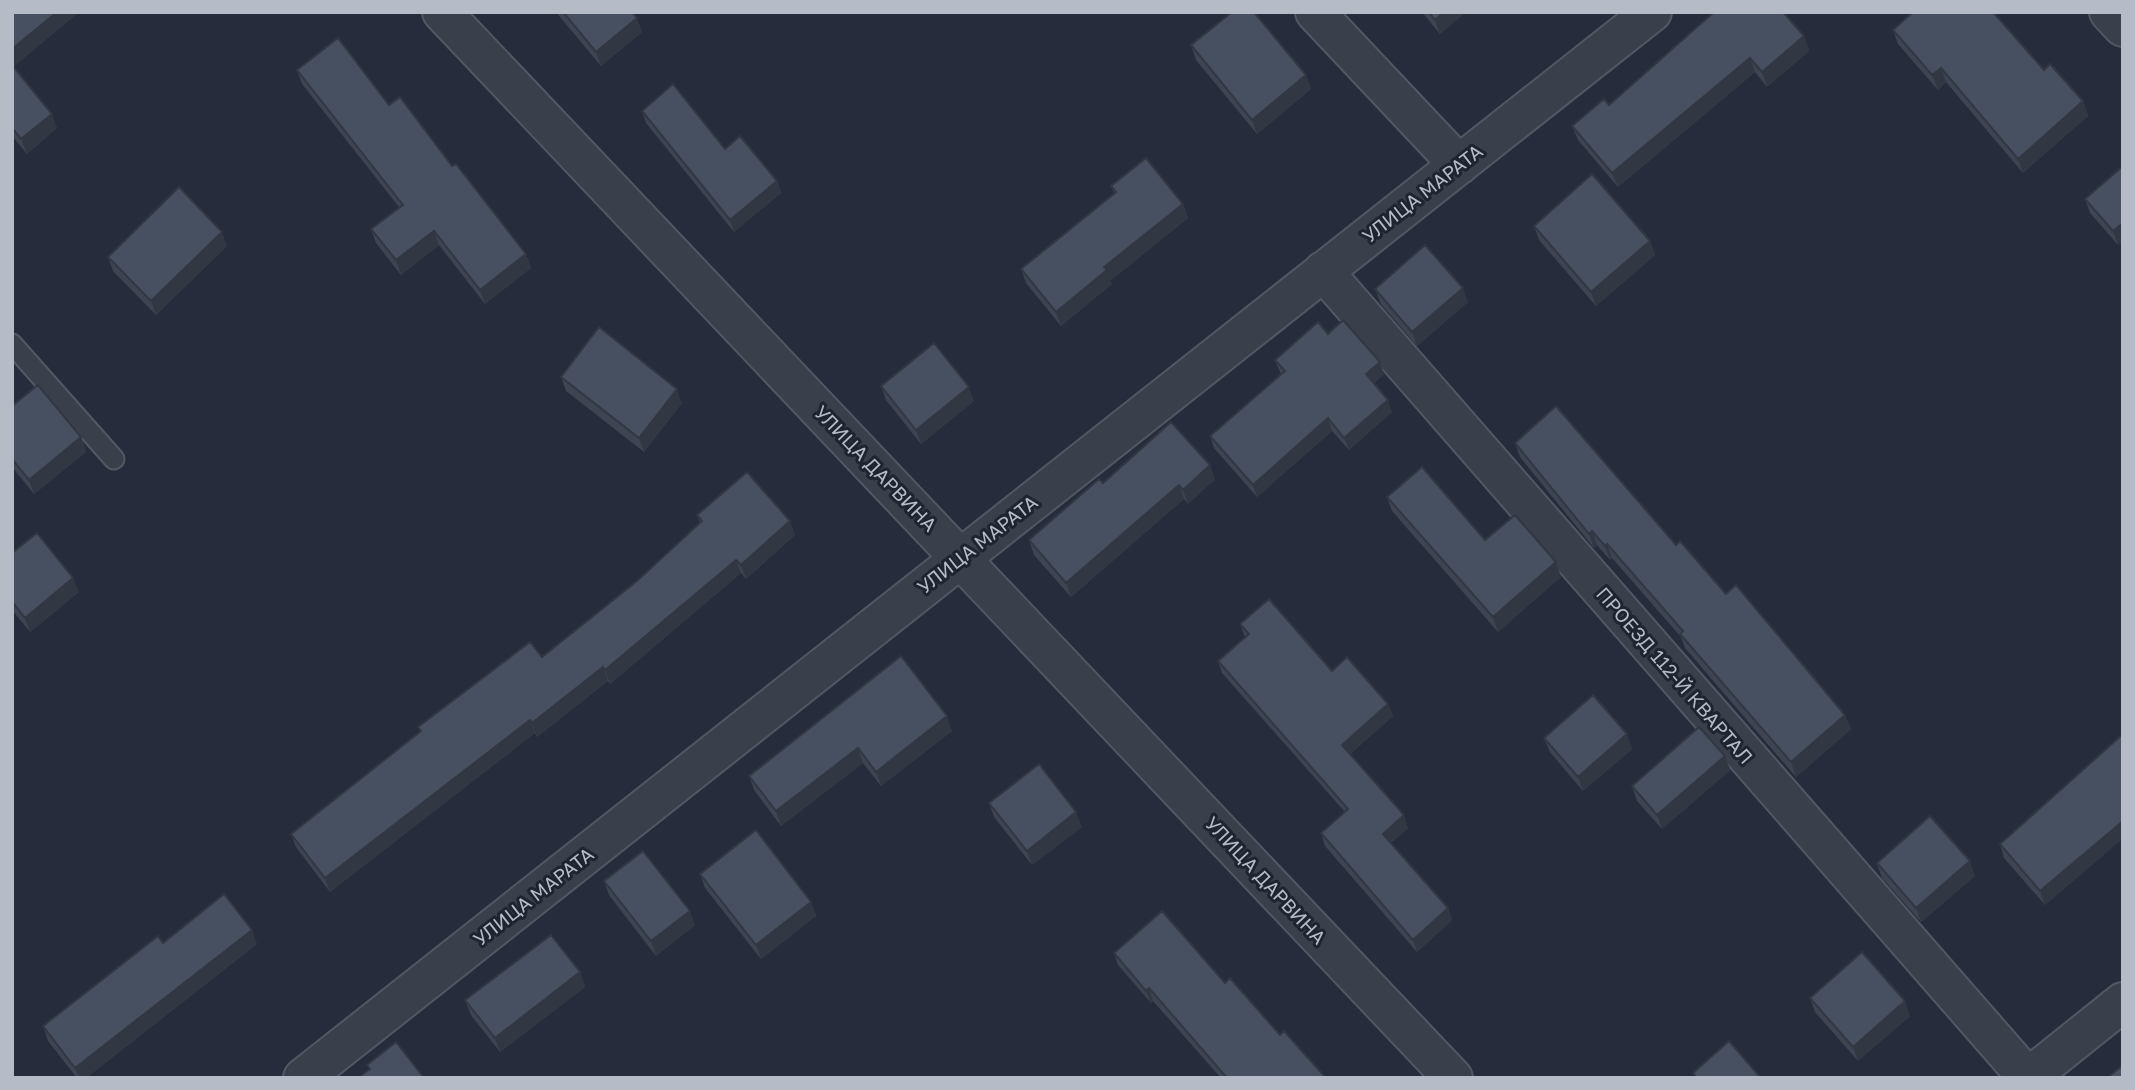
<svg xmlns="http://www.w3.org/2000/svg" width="2135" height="1090" viewBox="0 0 2135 1090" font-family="'Golos Text',sans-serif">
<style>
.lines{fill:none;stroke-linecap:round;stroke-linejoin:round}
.lane-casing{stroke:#515864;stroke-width:23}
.street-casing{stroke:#515864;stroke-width:42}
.lane{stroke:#39404c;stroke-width:19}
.street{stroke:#39404c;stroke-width:38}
.wall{fill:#3d4553}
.shaded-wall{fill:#323843}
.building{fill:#475060;stroke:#323843;stroke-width:2}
.labels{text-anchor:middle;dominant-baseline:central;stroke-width:6;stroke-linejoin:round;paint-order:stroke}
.street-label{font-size:19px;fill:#b5bbc7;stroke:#1e2531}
</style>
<rect width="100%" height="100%" fill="#252d3c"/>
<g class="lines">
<g class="lane-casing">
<path id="lane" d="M12,344L114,459"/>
</g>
<g class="street-casing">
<path id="street" d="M442,12L1453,1078
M1315,12L1459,165
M2109,12L2123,27
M1323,271L2028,1078
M303,1078L1652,12
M2028,1078L2123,1002"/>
</g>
<use href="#lane" class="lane"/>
<use href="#street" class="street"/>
</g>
<path class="wall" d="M12,12H79L13,67L57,128L27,154L12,136Z
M556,12H632L642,32L601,66Z
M1422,12H1466L1440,34Z
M1893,30L2044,70L2083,101L2088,116L2023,173L1946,82L1938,90L1898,44Z
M1804,36L1809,51L1767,87L1755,72L1618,187L1578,140L1572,126L1609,105Z
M1191,45L1306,75L1311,89L1257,134L1196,60Z
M297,70L389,105L526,254L531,268L485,304L439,245L401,275L376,243L371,229L399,207L302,84Z
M642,111L725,149L777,181L781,193L734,232L646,123Z
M2123,166L2118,245L2090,213L2085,199Z
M1111,186L1183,204L1188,218L1110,281L1112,284L1061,326L1026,283L1021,269L1114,193Z
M1534,226L1650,241L1655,255L1596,306L1539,240Z
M227,246L156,315L113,271L108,257Z
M1375,289L1468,302L1417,346L1381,304Z
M1328,334L1384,374L1374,383L1392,412L1349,450L1332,431L1257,497L1214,448L1210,436L1281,374L1275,360Z
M561,377L682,403L644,452L566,391Z
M881,386L974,401L921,444L886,400Z
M12,406L81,437L86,452L34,494L12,467Z
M1515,443L1676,545L1845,715L1851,729L1796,777L1685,648L1681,637L1612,558L1610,560L1597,545L1594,548L1520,457Z
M1215,479L1188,504L1184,499L1071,597L1034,555L1029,540L1103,483Z
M1387,497L1485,540L1556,562L1561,577L1498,632L1392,511Z
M697,515L795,535L746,579L741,573L610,684L608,681L537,737L535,733L330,892L296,847L291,834L420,732L418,727L542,657L637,581L700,523Z
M12,553L79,592L30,632L12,610Z
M1240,624L1332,671L1388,704L1393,716L1350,754L1408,828L1391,843L1448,908L1452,920L1417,952L1325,846L1321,833L1345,812L1222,673L1218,661L1245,637Z
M901,656L952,731L881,786L863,763L781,826L754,790L749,776Z
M2123,734V838L2045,905L2004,858L2000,844Z
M1544,738L1632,749L1583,791L1550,752Z
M1725,756L1730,770L1662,829L1637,801L1632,786Z
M989,803L1082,827L1032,865L994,817Z
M1877,863L1975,876L1921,922L1882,878Z
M700,874L811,902L816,916L761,959L705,888Z
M604,881L695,925L656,956L609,895Z
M163,943L257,944L86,1078H77L48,1041L43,1026Z
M1114,953L1225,983L1326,1078H1221L1153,1001L1151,1003L1118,965Z
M580,972L585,987L500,1052L471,1015L465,1000Z
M1810,998L1910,1016L1858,1061L1815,1012Z"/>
<path class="shaded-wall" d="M57,12H79L12,68V49Z
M1444,12H1466L1440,34L1435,20Z
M637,18L642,32L601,66L596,52Z
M1804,36L1809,51L1767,87L1762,72Z
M1750,58L1755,72L1618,187L1612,173Z
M1941,68L1946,82L1938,90L1932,75Z
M1306,75L1311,89L1257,134L1252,120Z
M2083,101L2088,116L2023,173L2018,159Z
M52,114L57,128L27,154L21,139Z
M777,181L781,193L734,232L730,220Z
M1183,204L1188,218L1110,281L1112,284L1061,326L1056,312L1104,267Z
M2123,223V242L2118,245L2113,231Z
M434,231L439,245L401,275L396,260Z
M222,232L227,246L156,315L151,301Z
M1650,241L1655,255L1596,306L1591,292Z
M526,254L531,268L485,304L480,290Z
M1463,288L1468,302L1417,346L1412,332Z
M1380,362L1384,374L1370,386L1366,374Z
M969,387L974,401L921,444L916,430Z
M677,389L682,403L644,452L639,438Z
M1388,400L1392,412L1349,450L1344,438Z
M1328,418L1332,431L1257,497L1253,485Z
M81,437L86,452L34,494L29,480Z
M1210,465L1215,479L1188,504L1183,490Z
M1179,485L1184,499L1071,597L1066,583Z
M790,521L795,535L746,579L741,565Z
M1592,531L1597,545L1594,548L1589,534Z
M1607,544L1612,558L1610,560L1605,546Z
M736,560L741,573L610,684L605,670Z
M1556,562L1561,577L1498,632L1493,617Z
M73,578L79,592L30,632L25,618Z
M603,667L608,681L537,737L532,723Z
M1388,704L1393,716L1346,757L1342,745Z
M1845,715L1851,729L1796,777L1791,762Z
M947,716L952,731L881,786L876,772Z
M530,720L535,733L330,892L325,878Z
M1627,734L1632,749L1583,791L1578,777Z
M858,748L863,763L781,826L776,811Z
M1725,756L1730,770L1662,829L1657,815Z
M1076,812L1082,827L1032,865L1027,851Z
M1404,815L1408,828L1388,846L1383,834Z
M2123,821V838L2045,905L2040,891Z
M1970,861L1975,876L1921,922L1916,908Z
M811,902L816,916L761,959L756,945Z
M1448,908L1452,920L1417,952L1413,940Z
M690,911L695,925L656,956L651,941Z
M252,930L257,944L86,1078H79L75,1068Z
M580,972L585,987L500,1052L495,1038Z
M1149,988L1153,1001L1151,1003L1146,991Z
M1905,1001L1910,1016L1858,1061L1853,1047Z"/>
<path class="building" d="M12,12H57L12,49Z
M563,12H632L637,18L596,52Z
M1232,12H1254L1306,75L1252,120L1191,45Z
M1429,12H1444L1435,20Z
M1714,12H1783L1804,36L1762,72L1750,58L1612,173L1572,126L1604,99L1609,105Z
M1913,12H1993L2044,70L2050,64L2083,101L2018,159L1941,68L1932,75L1893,30Z
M338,38L389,105L400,97L452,166L456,164L526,254L480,290L434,231L396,260L371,229L403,205L297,70Z
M12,65L52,114L21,139L12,128Z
M673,84L725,149L740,136L777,181L730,220L642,111Z
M1146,158L1183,204L1104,267L1107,270L1056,312L1021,269L1116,192L1111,186Z
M2123,166V223L2113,231L2085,199Z
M1592,174L1650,241L1591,292L1534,226Z
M179,187L222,232L151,301L108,257Z
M1425,245L1463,288L1412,332L1375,289Z
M1343,320L1380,362L1366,374L1388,400L1344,438L1328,418L1253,485L1210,436L1285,371L1275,360L1318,322L1328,334Z
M599,327L677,389L639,438L561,377Z
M934,343L969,387L916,430L881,386Z
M38,385L81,437L29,480L12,459V406Z
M1556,406L1676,545L1680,541L1726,594L1736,585L1845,715L1791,762L1680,634L1683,631L1607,544L1605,546L1592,531L1589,534L1515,443Z
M1171,422L1210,465L1183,490L1179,485L1066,583L1029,540L1099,479L1103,483Z
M1422,467L1485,540L1515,515L1556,562L1493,617L1387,497Z
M747,472L790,521L741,565L736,560L605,670L603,667L532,723L530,720L325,878L291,834L421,731L418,727L530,642L542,657L637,581L702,521L697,515Z
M37,533L73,578L25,618L12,602V553Z
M1269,599L1332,671L1347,657L1388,704L1342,745L1404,815L1383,834L1448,908L1413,940L1321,833L1348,809L1218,661L1249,634L1240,624Z
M901,656L947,716L876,772L858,748L776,811L749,776Z
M1593,695L1627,734L1578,777L1544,738Z
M1699,727L1725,756L1657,815L1632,786Z
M2123,734V821L2040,891L2000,844Z
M1039,764L1076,812L1027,851L989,803Z
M1930,816L1970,861L1916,908L1877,863Z
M756,830L811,902L756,945L700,874Z
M643,851L690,911L651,941L604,881Z
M224,894L252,930L75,1068L43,1026L158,936L163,943Z
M1162,911L1225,983L1230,978L1280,1035L1284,1031L1326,1078H1227L1149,988L1146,991L1114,953Z
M551,935L580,972L495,1038L465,1000Z
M1862,952L1905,1001L1853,1047L1810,998Z
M1729,1041L1761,1078H1697L1693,1073Z
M396,1042L424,1078H358L370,1069L367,1065Z
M2123,1065V1078H2107Z"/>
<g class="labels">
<g class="street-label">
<text transform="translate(1422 193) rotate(-38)">УЛИЦА МАРАТА</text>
<text transform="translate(876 468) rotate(46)">УЛИЦА ДАРВИНА</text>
<text transform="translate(977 544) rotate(-38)">УЛИЦА МАРАТА</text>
<text transform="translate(1675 675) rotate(49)">ПРОЕЗД 112-Й КВАРТАЛ</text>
<text transform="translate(1266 880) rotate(47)">УЛИЦА ДАРВИНА</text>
<text transform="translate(533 896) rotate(-38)">УЛИЦА МАРАТА</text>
</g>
</g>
<rect width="2135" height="1090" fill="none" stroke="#b5bbc7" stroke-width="28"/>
</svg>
